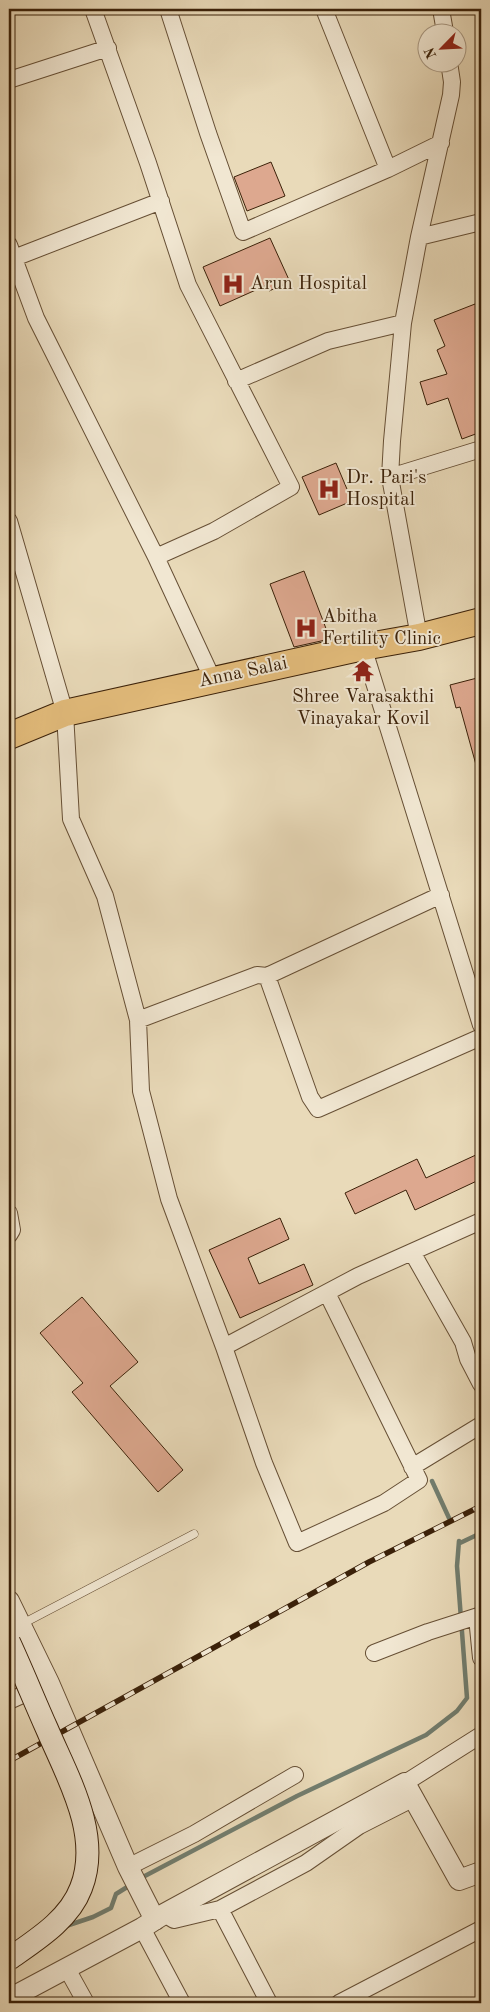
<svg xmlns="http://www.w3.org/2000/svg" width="490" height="2012" viewBox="0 0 490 2012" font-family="'Old Standard TT',serif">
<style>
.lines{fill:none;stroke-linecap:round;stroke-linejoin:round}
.stream{stroke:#727d6e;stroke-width:4.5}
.building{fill:#dda88f;stroke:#3b2109}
.service-casing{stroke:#664f35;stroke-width:9}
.minor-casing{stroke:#664f35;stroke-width:18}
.tertiary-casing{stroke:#664f35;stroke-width:22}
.primary-casing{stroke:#3b2109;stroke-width:28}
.service{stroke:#f1e7d2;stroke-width:8}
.minor{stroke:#f1e7d2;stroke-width:16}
.tertiary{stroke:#f1e7d2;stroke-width:20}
.primary{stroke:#e4bd7c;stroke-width:26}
.rail-casing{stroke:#3b2109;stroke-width:5.5}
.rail{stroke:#f1e7d2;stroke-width:4;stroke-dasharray:11;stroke-linecap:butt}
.secondary-bridge-casing{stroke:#3b2109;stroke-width:24;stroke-linecap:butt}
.secondary-bridge{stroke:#f1e7d2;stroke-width:22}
.labels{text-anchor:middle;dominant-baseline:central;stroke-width:4;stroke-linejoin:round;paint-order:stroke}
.poi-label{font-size:19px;fill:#3b2109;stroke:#f1e7d2;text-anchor:start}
.street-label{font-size:19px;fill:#3b2109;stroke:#f1e7d2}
</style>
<rect width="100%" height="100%" fill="#e9dab9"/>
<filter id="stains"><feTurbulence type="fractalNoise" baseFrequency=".004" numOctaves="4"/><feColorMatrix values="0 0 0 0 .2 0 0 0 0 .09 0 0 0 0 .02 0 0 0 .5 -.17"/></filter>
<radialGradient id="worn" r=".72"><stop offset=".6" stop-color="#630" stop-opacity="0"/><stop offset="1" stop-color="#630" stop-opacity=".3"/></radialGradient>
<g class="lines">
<path class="stream" d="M432,1481L449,1518
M460,1543L481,1533
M141,1878L297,1796L426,1735L457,1711L467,1698L457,1566L459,1541
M66,1926L93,1917L111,1908L116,1894L132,1884"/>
</g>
<path class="building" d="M271,162L285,196L247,211L234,177Z
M270,238L290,282L269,291L267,285L220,306L203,267Z
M475,304L481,319V432L462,439L448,398L427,405L420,382L447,374L437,350L445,346L434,320Z
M336,463L352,501L319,515L302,477Z
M304,571L330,639L294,647L270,584Z
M481,677V771L478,772L460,707L456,708L450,685Z
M478,1154L481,1161V1179L415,1210L406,1190L355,1214L345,1193L417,1159L426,1178Z
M280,1218L289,1239L248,1258L259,1284L304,1264L313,1285L240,1318L209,1250Z
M82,1297L138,1362L110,1386L183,1470L158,1492L72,1392L83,1383L40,1333Z"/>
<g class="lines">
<g class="service-casing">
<path id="service" d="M22,1624L194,1534"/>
</g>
<g class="minor-casing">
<path id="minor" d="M93,9L148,163L188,285L291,487L214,531L156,557
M168,9L208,133L243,232L388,169L441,143
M324,9L388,169
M441,9L445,32
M9,80L108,48
M419,237L481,222
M9,245L36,318L156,557L213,680
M14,258L161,201
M236,381L328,341L403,323
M390,477L481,449
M9,521L65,713L71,819L105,896L138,1020
M419,637L390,477L392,441L403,323L419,237L451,95L452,82L449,62
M363,647L481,1025
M267,976L310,1097L318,1109L481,1037
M9,1213L12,1230L9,1235
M412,1252L463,1342L468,1359L481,1384
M327,1293L419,1480L384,1503L297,1543L264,1463L224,1347L169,1199L141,1091L138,1020L257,975L267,976L441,895
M224,1347L358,1276L481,1221
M412,1467L481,1425
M477,1617L481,1658
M374,1653L428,1632L481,1615
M9,1701L40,1687
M405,1783L481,1735
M128,1867L194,1834L295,1775
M220,1909L306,1863L359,1826L414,1798
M164,1914L174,1920L220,1909L269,2003
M142,1928L182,2003
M66,1967L86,2003
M339,2003L481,1929"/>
</g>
<g class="tertiary-casing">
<path id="tertiary" d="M9,1601L49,1683L128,1867L155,1920
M9,1999L142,1928L164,1914L405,1783L459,1880L481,1872"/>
</g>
<g class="primary-casing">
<path id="primary" d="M9,736L65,713L363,647L419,637L481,621"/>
</g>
<use href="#service" class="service"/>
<use href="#minor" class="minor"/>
<use href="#tertiary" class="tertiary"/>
<use href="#primary" class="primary"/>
<g class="rail-casing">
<path id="rail" d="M9,1761L369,1562L481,1506"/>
</g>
<use href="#rail" class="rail"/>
<g class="secondary-bridge-casing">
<path id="secondary-bridge" d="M9,1642C22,1670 34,1700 47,1729C67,1776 102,1835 81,1888C69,1920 36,1940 9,1959"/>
</g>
<use href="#secondary-bridge" class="secondary-bridge"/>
</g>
<defs>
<g id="hospital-bare" transform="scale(1.725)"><path d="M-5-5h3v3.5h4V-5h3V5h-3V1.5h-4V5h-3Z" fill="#8f2418" stroke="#f1e7d2" stroke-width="2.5" paint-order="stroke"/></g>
<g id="temple-bare" transform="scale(1.725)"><path d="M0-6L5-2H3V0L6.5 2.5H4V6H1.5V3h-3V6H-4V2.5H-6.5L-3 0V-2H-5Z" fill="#8f2418" stroke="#f1e7d2" stroke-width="2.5" paint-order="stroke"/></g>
</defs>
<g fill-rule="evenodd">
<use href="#hospital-bare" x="233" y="284"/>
<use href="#hospital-bare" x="329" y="489"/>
<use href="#hospital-bare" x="306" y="628"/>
<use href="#temple-bare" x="363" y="671"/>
</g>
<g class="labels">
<g class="poi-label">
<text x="250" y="284">Arun Hospital</text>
<text x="346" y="478">Dr. Pari's<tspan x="346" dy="22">Hospital</tspan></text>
<text x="322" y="617">Abitha<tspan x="322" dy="22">Fertility Clinic</tspan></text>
<text x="363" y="697" text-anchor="middle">Shree Varasakthi<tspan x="363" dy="22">Vinayakar Kovil</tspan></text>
</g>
<g class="street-label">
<text transform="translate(243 673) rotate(-12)">Anna Salai</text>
</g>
</g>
<rect width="490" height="2012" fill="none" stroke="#e9dab9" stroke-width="30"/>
<rect x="10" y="10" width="470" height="1992" fill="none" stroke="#3b2109" stroke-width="2.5"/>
<rect x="15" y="15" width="460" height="1982" fill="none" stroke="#3b2109"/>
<g transform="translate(442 48) rotate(246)"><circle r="24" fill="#f1e7d2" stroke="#a89882"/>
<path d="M0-4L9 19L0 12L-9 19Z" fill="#8f2418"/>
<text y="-8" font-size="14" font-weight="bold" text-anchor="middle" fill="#3b2109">N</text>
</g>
<rect width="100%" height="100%" filter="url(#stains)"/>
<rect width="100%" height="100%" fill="url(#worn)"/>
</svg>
